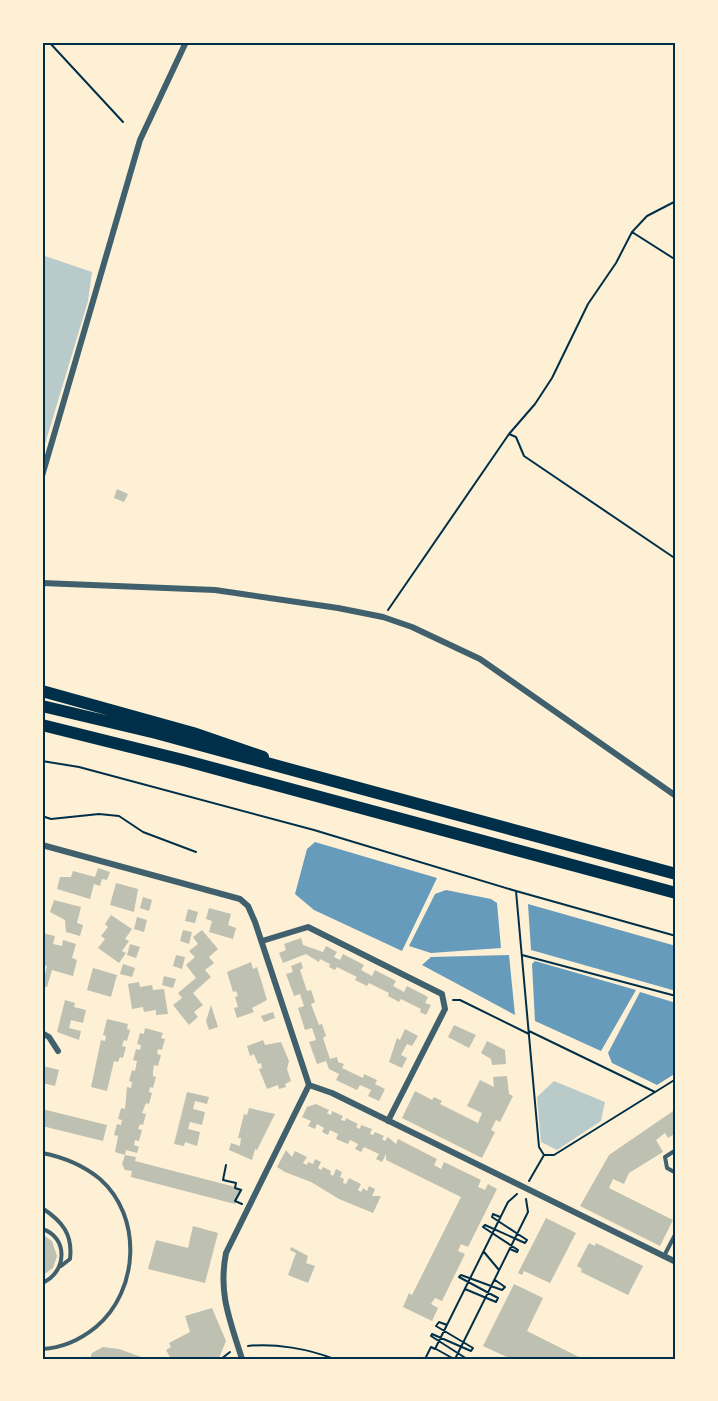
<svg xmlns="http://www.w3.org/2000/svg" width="718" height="1401" viewBox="0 0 718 1401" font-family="'Archivo Narrow',sans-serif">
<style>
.green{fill:#b9caca}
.water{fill:#669bbc}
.building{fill:#bec0b2}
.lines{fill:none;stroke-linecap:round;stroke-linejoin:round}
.path{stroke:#003049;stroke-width:2}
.service{stroke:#3f606c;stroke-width:4}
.minor{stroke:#3f606c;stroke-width:6}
.trunk{stroke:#003049;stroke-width:12}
.neatline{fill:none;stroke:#003049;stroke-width:2}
</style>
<rect width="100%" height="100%" fill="#fdf0d5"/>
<path class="green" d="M42,255L92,272L88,301L42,454Z
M554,1081L605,1102L601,1121L557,1150L541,1142L537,1097Z"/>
<path class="water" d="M315,842L437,878L402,951L314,910L295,894L307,849Z
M446,890L491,899L497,903L501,948L431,953L409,946L435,894Z
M528,904L676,946V991L531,950Z
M509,955L515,1015L422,965L431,957Z
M535,961L636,990L601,1051L535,1021L532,964Z
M640,992L676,1003V1073L657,1085L612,1063L608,1053Z"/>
<path class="building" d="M117,489L128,494L124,502L114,498Z
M98,868L110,872L107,880L102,879L100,886L94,884L90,899L57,889L60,877H71L73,871L95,877Z
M116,883L138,889L134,912L110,905Z
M143,897L152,900L149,911L140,908Z
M54,900L81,907L77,923L83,925L80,936L66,932L65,920L50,912Z
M209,908L231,914L228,925L236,928L233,939L209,932L212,921L206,919Z
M188,909L198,912L195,923L185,921Z
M111,915L132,929L125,939L129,941L122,951L126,953L119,963L98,948L105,939L101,936L108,927L105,924Z
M137,917L147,920L144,932L134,929Z
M183,930L192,932L189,944L180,941Z
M202,930L218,949L209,957L214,963L205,970L211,977L193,993L203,1005L194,1012L198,1017L189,1025L173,1005L182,998L178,993L196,978L186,965L195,957L189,951L198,944L193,937Z
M42,933L55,936L53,944L62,946L63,940L76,944L72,958L77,960L73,976L52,970L47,987L42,986L47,966L42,965Z
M301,938L303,945L323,952L326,946L337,952L334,957L340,960L343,954L364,965L361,970L372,976L375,970L396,981L393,986L404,992L407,986L428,997L425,1003L431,1005L426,1015L420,1012L421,1009L401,999L399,1002L388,996L389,993L369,983L367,986L355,980L357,977L337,967L335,970L329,967L330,964L320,959L319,962L306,954L283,963L279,953L286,950L284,944Z
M130,944L140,947L136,958L127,955Z
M176,955L185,957L182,969L173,966Z
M251,962L253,969L257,967L267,1000L252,1008L254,1012L237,1018L234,1008L238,1007L235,997L238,996L236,991L233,992L227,972Z
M301,962L303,968L300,970L307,991L311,990L315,1002L311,1004L319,1025L322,1024L326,1036L323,1038L330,1059L337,1057L338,1062L344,1064L342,1068L363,1078L364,1074L377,1080L375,1084L385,1089L379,1101L368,1096L371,1090L360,1085L357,1090L336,1080L339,1074L329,1069L326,1061L317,1064L309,1042L316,1040L312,1028L305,1030L298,1008L304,1006L300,994L294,996L286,974L293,972L291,966Z
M123,964L135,968L132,977L120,974Z
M93,968L117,975L111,997L87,990Z
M164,976L176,979L173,988L162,985Z
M139,982L140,987L152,985L153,990L164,989L168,1014L156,1015V1010L144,1012L143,1007L132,1009L128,984Z
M65,1000L75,1003L74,1007L86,1010L83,1023L71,1020L69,1028L81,1031L79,1040L57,1032Z
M211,1005L218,1027L209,1030L206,1021Z
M273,1012L275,1018L264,1022L261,1016Z
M107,1019L128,1024L127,1029L130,1030L127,1041L124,1040L122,1046L126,1047L123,1058L120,1057L118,1062L114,1061L107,1091L91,1087L101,1040L105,1041L106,1036L103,1035Z
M454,1025L476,1035L469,1048L448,1037Z
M145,1028L163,1033L161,1038L165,1039L162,1050L158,1049L157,1054L161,1055L158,1066L154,1065L153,1071V1076L156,1077L153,1088L150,1087L149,1092L152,1093L149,1104L146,1103L142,1113L146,1114L143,1125L140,1124L138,1129L142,1130L139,1141L135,1140L134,1145L139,1147L137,1153L126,1150L125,1155L115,1152L118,1136L114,1135L117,1124L121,1125L122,1120L118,1119L121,1108L125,1109L127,1087L131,1088L132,1082L129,1081L132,1070L135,1071L137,1061L133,1060L136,1049L140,1050L141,1045L137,1044L140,1033L144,1034Z
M405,1029L418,1036L412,1046L407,1044L401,1055L407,1058L402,1068L389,1062L397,1038L400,1040Z
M263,1040L265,1045L281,1042L289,1061L287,1069L291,1081L285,1084L286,1087L279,1089L278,1085L267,1089L259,1069L262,1068L261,1063L258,1064L254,1054L250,1056L247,1046Z
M487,1041L505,1050L506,1064L492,1065L491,1059L481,1053Z
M43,1066L59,1070L55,1086L42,1083Z
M507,1076L509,1094L513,1096L500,1122L496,1120L491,1130L495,1132L482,1158L402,1118L415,1091L432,1100L434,1097L442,1101L440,1104L478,1123L482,1113L467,1106L480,1080L494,1087L493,1077Z
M187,1092L209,1097L207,1104L195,1101L193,1109L205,1112L202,1125L190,1122L188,1129L200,1132L197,1146L185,1142L184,1146L174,1144Z
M316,1104L329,1110L327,1113L331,1115L332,1111L343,1116L341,1120L345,1121L346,1118L358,1124L356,1127L360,1129L361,1125L372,1129L370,1134L373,1135L375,1132L384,1136L382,1139L385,1141L388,1137L396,1144L398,1139L437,1159L434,1165L441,1169L444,1162L481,1180L478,1187L485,1190L488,1184L497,1189L468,1247L461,1244L458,1251L465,1254L442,1301L435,1298L431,1304L438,1308L432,1321L403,1307L409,1293L412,1295L461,1197L386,1160V1154L382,1162L376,1159L379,1154L364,1147L361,1152L355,1149L358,1144L350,1140L348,1144L336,1139L338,1134L330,1130L328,1135L322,1132L324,1128L317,1124L315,1129L308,1126L311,1121L302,1117L307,1107Z
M249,1108L275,1114L257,1150L255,1149L252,1160L229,1150L231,1143L240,1146L241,1138H238L244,1114L247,1115Z
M42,1109L107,1125L103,1141L42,1126Z
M676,1109V1133L668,1138L665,1133L656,1140L663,1152L629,1173L624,1184L613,1179L609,1188L673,1220L660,1246L580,1206L609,1155Z
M286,1150L292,1157L295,1151L307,1157L303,1163L307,1165L308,1162L313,1164L315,1159L321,1162L318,1168L321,1170L323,1167L331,1171L330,1174L333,1176L336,1169L342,1172L340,1177L344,1179L343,1183L346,1184L349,1178L361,1184L358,1190L361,1192L363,1188L367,1191L369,1186L375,1189L372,1196H381L373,1213L339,1199L311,1182L285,1172L277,1167Z
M125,1155L136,1157L135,1161L243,1189L235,1204L131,1177L132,1171L125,1170L122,1164Z
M546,1218L576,1233L550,1283L524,1271L522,1275L518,1273Z
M193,1226L218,1233L205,1283L148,1269L156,1240L188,1248Z
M42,1234L52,1241L57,1256L53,1268L42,1276Z
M589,1243L595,1246L596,1243L643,1266L628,1295L581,1272L582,1269L577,1266Z
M291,1247L308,1256L306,1263L315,1266L308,1283L288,1275L296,1253L290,1250Z
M514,1284L543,1298L527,1331L583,1359H511L483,1346Z
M212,1308L226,1341L219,1358L171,1359L166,1350L171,1347L169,1343L190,1332L185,1316Z
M103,1347L119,1349L147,1359H90L92,1353Z"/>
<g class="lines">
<path class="path" d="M49,42L123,122
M632,232L647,216L676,201
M509,434L516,437L524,456L676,559
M388,610L509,434L535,404L552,378L588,304L616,263L632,232L676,260
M42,761L79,767L314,830L516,891
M42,816L51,819L99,814L119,816L143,832L196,852
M522,955L676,996
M453,1000H460L529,1034
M529,1031L655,1092
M544,1155L539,1147L516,891L676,936
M226,1165L223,1180L236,1183L235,1188L241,1190L235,1201L242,1204
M529,1181L544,1155H554L676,1079
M500,1217L493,1214L492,1217L527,1240L525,1243L485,1225L483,1227L518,1250L517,1252L510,1249
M484,1252L499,1270
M465,1289L496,1302L498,1298L459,1277L461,1275L502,1290L505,1287L495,1280
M447,1325L439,1322L436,1326L473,1348L471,1351L432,1334L431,1336L467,1359
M248,1346C275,1343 309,1349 334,1359
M436,1349L454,1359
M221,1359L230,1352
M425,1359L431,1347L435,1349L508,1202L517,1194
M455,1359L528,1212L526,1199"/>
<path class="service" d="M676,1150L665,1157L667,1168L676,1173
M42,1153C63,1157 83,1165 100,1179C143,1217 139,1291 96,1327C80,1340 63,1348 42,1349
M42,1208C62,1221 73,1234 70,1259L61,1266
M42,1229C69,1237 67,1273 42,1283
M664,1256L676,1233"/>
<path class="minor" d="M42,476L140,140L186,42
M42,583L215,590L338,608L383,617L412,627L480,659L676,796
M42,845L240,899L248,906L255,922L309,1085L226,1253C218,1294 230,1320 242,1359
M262,941L308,927L442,994L445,1009L388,1121
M42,1033L49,1037L58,1051
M309,1085L332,1093L676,1262"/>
<path class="trunk" d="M42,691L193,733L263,757
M42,706L156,733L676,874
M42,725L183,760L676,893"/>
</g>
<rect width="718" height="1401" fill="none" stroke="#fdf0d5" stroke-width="87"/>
<rect x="44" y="44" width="630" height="1314" class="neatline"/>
</svg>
